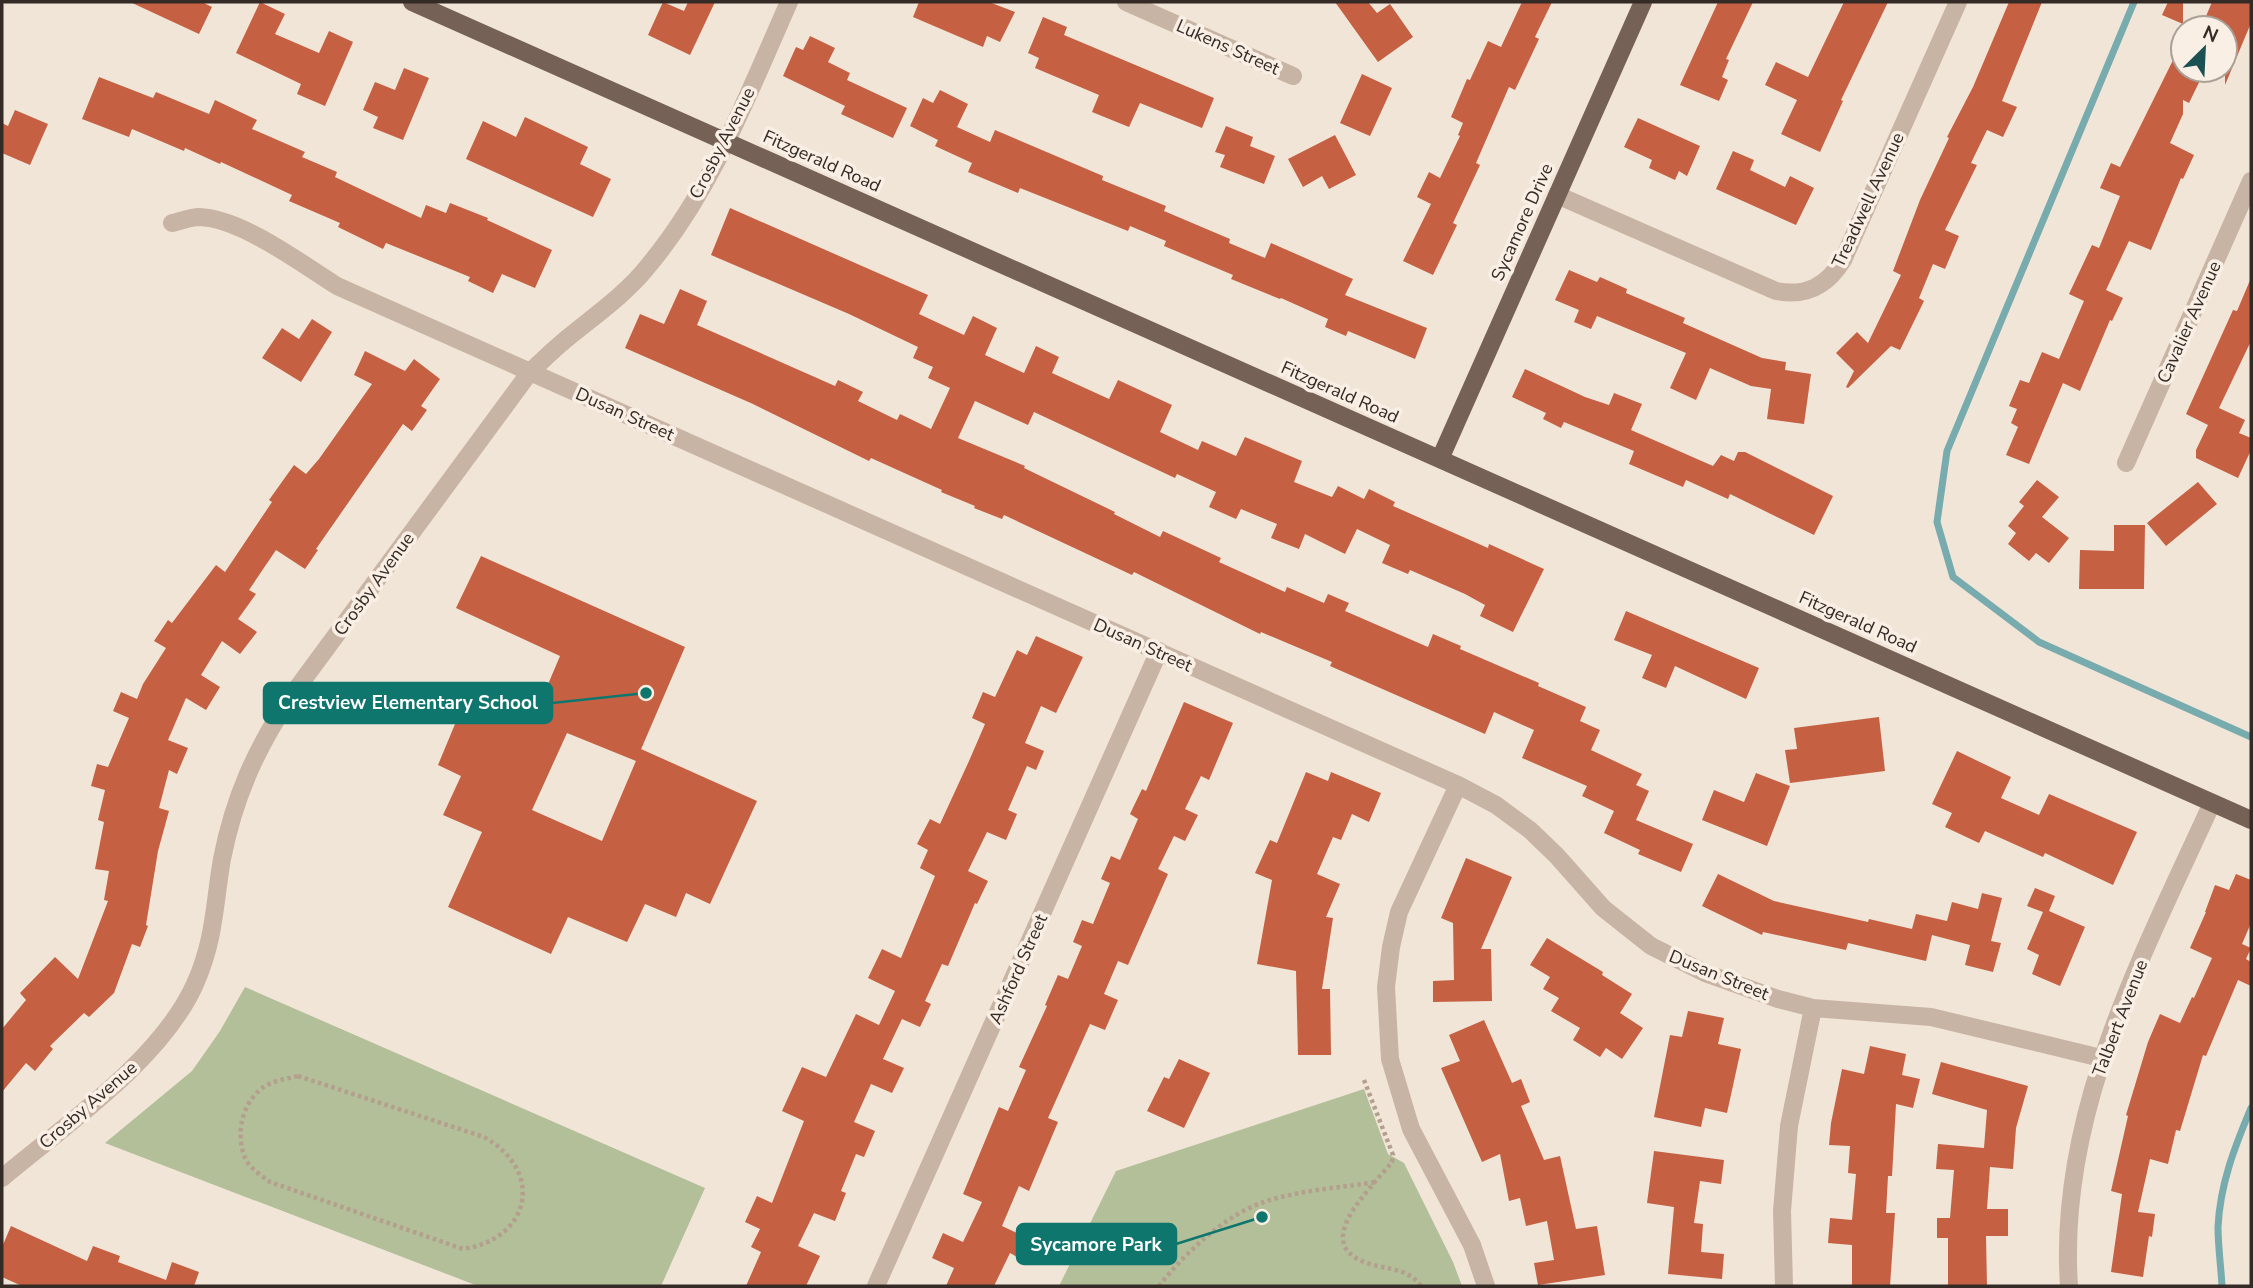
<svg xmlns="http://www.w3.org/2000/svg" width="2253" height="1288" viewBox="0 0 2253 1288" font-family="'Nunito Sans',sans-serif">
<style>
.green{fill:#b2bf98}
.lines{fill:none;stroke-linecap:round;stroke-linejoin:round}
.stream{stroke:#77abad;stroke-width:7}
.building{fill:#c56042}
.path{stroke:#b49e8e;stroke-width:4.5;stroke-dasharray:3.5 3.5;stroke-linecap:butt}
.minor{stroke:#c8b4a4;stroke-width:18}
.major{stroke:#766157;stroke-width:18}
.labels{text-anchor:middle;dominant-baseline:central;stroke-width:7;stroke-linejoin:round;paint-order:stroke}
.street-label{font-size:18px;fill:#342a26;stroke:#f9efe4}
.leader{fill:none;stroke:#0f766e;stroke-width:2.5}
.callout-dot{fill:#0f766e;stroke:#f9efe4;stroke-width:2.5}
.callout{fill:#0f766e;stroke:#0f766e;stroke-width:2.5}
.callout-label{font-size:19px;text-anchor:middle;font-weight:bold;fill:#fff}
</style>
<rect width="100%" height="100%" fill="#f1e5d8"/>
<path class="green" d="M245,987L705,1188L661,1286H478L105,1143L192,1071L220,1031Z
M1364,1089L1388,1154L1404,1163L1453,1262L1462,1286H1059L1116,1171Z"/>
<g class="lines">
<path class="stream" d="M2134,2L1947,451L1937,522L1953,577L2039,642L2251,737
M2222,1286C2221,1267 2218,1246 2218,1227C2220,1184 2235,1146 2251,1108"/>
</g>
<path class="building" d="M130,2H202L212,7L199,34Z
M260,2L285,14L275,34L319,53L329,31L353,42L325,106L297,94L301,84L236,53Z
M663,2L684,11L688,2H715L690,55L648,35Z
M919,2H989L1015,12L1000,42L987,36L983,47L913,17Z
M1335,2H1368L1377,13L1390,4L1413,37L1378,62Z
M1522,2H1552L1535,37L1539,39L1515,90L1509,87L1476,163L1480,165L1453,223L1457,225L1433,275L1403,261L1431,204L1417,197L1429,172L1440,178L1460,136L1458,135L1463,123L1451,117L1467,79L1470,80L1488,41L1501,47Z
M1718,2H1753L1726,59L1729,60L1722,77L1728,80L1719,101L1680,85Z
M1844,2H1888L1841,100L1843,101L1820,152L1781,134L1797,100L1765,85L1776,62L1808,77Z
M2009,2H2042L2002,101L2017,107L2003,137L1987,130L1971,163L1977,165L1945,230L1959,236L1945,269L1933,264L1919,298L1924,301L1900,350L1891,346L1848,388L1846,387L1854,371L1836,353L1857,332L1868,343L1901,275L1893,271L1920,200L1949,138L1947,137L1973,87Z
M2168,2H2183V24L2162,15Z
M2212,2H2251V23L2225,85V28H2201Z
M1043,17L1067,27L1064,35L1214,98L1202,128L1140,103L1129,127L1092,112L1099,95L1035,68L1039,58L1028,53Z
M810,36L835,48L828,62L850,73L847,80L907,108L893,138L841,114L845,106L783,76L796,47L803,50Z
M2183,40V72L2184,70H2205L2189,103L2183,100V114L2170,143L2194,155L2183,179L2181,178L2151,250L2129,241L2106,290L2123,298L2112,321L2110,320L2080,391L2063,383L2029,464L2006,455L2018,427L2011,423L2017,409L2009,406L2020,380L2029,383L2042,352L2059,359L2084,301L2069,294L2092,245L2099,248L2120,196L2100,188L2111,163L2120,167Z
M404,68L429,78L403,140L373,128L378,117L363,110L375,82L395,90Z
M1362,74L1392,88L1370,136L1340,123Z
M99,77L153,98L156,92L209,114L215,100L257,120L252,129L305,152L302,157L337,172L335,177L421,218L426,205L446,213L450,203L488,218L487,220L552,250L535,288L502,274L493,293L468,281L470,277L386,243L383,249L338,227L340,223L289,201L292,195L221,162L220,164L185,148L184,151L132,129L129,137L82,119Z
M940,90L968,104L957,127L990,142L995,130L1103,176L1102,180L1166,206L1164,211L1230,239L1229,243L1265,258L1271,243L1353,279L1345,295L1427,328L1415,359L1348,331L1346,336L1325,327L1328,319L1281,298L1280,299L1231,279L1233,275L1164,246L1166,241L1130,226L1128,231L1020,188L1018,193L968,172L972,163L935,146L938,140L910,126L923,98L933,103Z
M15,110L48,124L30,165L2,153V123L8,126Z
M525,117L588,147L580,164L611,179L593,217L466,159L483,121L516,137Z
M1638,118L1700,146L1687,176L1679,171L1675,180L1649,168L1652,160L1624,147Z
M1226,126L1253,137L1250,146L1275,156L1264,184L1220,167L1225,155L1215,152Z
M1335,135L1356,175L1329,189L1322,176L1303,187L1288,159Z
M1733,151L1754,160L1750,170L1785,187L1790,176L1814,188L1796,225L1716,189Z
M730,208L928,295L919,314L964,335L973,316L997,328L985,355L1024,373L1036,346L1059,357L1052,373L1109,399L1118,380L1172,405L1160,432L1198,450L1202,441L1236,456L1245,437L1302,461L1294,482L1332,497L1338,486L1364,499L1369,489L1395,502L1393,506L1488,548L1489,544L1544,569L1513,632L1480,616L1485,605L1465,594L1410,570L1408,574L1382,563L1390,545L1357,529L1345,554L1305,534L1299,549L1271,538L1277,524L1241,509L1236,519L1209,507L1216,492L1177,474L1175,478L1034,412L1028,425L975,401L958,438L1025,466L1024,468L1115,512L1114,514L1160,537L1163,531L1221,558L1219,562L1285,592L1287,587L1324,603L1328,594L1349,603L1345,611L1428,647L1433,634L1461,646L1460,649L1539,683L1538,686L1586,707L1580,721L1600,730L1591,750L1642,774L1636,785L1649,791L1636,820L1693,844L1681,872L1638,854L1640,850L1604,833L1614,811L1582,796L1587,786L1522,758L1534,730L1494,712L1485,734L1330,666L1332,662L1261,632L1260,634L1134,572L1132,575L1004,515L1002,519L974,508L975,506L941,492L942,490L871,458L869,461L753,404L625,348L640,314L664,324L680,289L707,301L697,325L835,386L838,380L863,392L858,401L897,420L900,414L931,429L950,388L928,378L933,367L913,358L918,347L849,314L711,255Z
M1569,270L1597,282L1600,277L1627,289L1626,293L1685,318L1683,323L1762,358L1786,362L1785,370L1811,374L1804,424L1767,419L1771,389L1751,386L1710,368L1696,400L1670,388L1686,353L1597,316L1591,329L1574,322L1579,310L1555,300Z
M2251,278V341L2219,408L2245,420L2239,433L2251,438V450L2238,478L2196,458V450L2208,425L2186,414L2233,310L2237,311Z
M312,319L332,332L301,382L262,358L282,328L299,339Z
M365,351L405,371L414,359L440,379L421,406L427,410L412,431L403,424L316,549L318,550L305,569L276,550L249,590L256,594L238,619L257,632L240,654L222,641L201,675L220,687L206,710L186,698L168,740L188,748L177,774L169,770L159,808L169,811L158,851L146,925L148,926L140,947L132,944L114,993L89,1017L84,1013L50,1046L53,1049L35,1071L26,1063L2,1092V1029L26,1000L20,993L55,957L78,979L108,901L104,900L109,871L95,869L104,822L98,820L105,790L91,786L97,764L108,767L129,718L113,711L121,692L137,699L143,684L166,648L154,641L168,620L172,623L216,565L225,572L272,502L269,500L294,465L306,474L319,459L372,384L354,375Z
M1525,369L1585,397L1609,405L1614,393L1642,404L1631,430L1713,466L1721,455L1734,461L1738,452H1745L1833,496L1814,535L1730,494L1728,499L1686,480L1683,487L1629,464L1634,451L1564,422L1561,428L1543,419L1546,413L1512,397Z
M2037,480L2059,497L2042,517L2069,538L2049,563L2036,553L2029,561L2008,544L2016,533L2008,526L2024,506L2019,502Z
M2198,482L2217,504L2166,546L2147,523Z
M2114,525H2145L2144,589H2079L2080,550L2114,551Z
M481,556L685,647L636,761L567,733L532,810L602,841L641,749L757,801L710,904L686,893L676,917L645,904L627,942L568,917L551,954L448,907L482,832L443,815L461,776L438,765L470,688L535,715L560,656L456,608Z
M1626,611L1759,668L1746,699L1675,666L1666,688L1642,678L1652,655L1614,640Z
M1036,636L1083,657L1056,713L1041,706L1025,743L1044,751L1036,770L1027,766L1008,810L1017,814L1006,840L987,832L968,871L988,881L977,904L975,903L948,966L942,964L925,1001L931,1004L920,1027L902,1019L883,1059L904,1068L892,1093L871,1084L854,1122L875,1131L864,1157L856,1154L841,1191L846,1193L835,1221L814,1213L798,1246L820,1256L806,1286H746L761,1252L751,1247L760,1229L745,1222L757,1196L772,1203L804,1121L782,1111L802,1067L826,1077L856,1014L879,1025L895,991L868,978L882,949L901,958L935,876L920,868L928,850L917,844L930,819L940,824L969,761L985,724L972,718L983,692L995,697L1017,650L1027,655Z
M1184,702L1233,723L1209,780L1201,776L1185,809L1198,815L1185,841L1174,836L1158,869L1168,874L1128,965L1118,961L1104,994L1118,1000L1105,1030L1090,1024L1048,1118L1058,1122L1029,1191L1019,1186L1002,1226L1028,1238L1019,1258L1010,1253L994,1286H946L954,1268L932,1258L943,1233L963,1242L982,1202L963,1194L999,1107L1008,1111L1026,1070L1019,1067L1047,1006L1045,1005L1058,975L1068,979L1082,946L1073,942L1082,920L1093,924L1110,883L1101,879L1111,856L1120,860L1138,819L1130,814L1142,789L1146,791Z
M1879,717L1885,771L1790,783L1785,750L1797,749L1794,728Z
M1957,751L2011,777L2001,798L2039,815L2049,794L2137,832L2113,885L2045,853L2043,857L1985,831L1979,843L1945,827L1952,813L1932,804Z
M1306,772L1328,781L1331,772L1381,793L1369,822L1352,814L1341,840L1333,837L1317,874L1340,884L1326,917L1333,918L1322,989H1330L1331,1055H1298L1296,971L1257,964L1272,880L1255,873L1270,840L1277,843Z
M1756,773L1790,786L1767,846L1702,820L1714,790L1744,802Z
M1466,858L1512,877L1481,949H1491L1492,1001L1433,1002V981L1454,980L1453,923L1441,918Z
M1718,874L1774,901L1868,922L1869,919L1912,929L1916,914L1947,921L1952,902L1978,909L1982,893L2002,898L1991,941L2001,943L1993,972L1965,965L1970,945L1932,935L1926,961L1848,943L1846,950L1763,932L1762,935L1702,906Z
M2236,874L2251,880V923L2242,944L2251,948L2246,959L2251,962V986L2238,980L2206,1056L2203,1055L2180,1131L2176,1130L2168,1164L2150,1159L2138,1212L2155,1214L2152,1237L2149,1236L2143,1277L2111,1272L2122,1194L2111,1191L2128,1116L2126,1115L2148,1042L2160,1014L2180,1023L2192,997L2194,998L2212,958L2190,948L2206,912H2205L2215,885L2229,890Z
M2035,888L2055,896L2049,911L2085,927L2060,986L2032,974L2039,955L2027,949L2043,912L2027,906Z
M1547,938L1603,972L1602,975L1632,994L1620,1013L1643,1028L1622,1059L1606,1048L1600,1057L1573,1040L1580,1028L1551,1011L1559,998L1543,989L1550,977L1530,965Z
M1688,1011L1724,1018L1718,1044L1741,1049L1727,1113L1705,1108L1701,1127L1654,1117L1670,1035L1682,1037Z
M1484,1020L1512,1083L1521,1079L1530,1102L1521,1106L1544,1160L1560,1156L1576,1229L1597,1226L1605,1275L1538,1285L1534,1263L1554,1260L1547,1221L1526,1226L1520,1198L1509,1201L1500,1154L1482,1162L1441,1068L1460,1061L1449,1035Z
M1870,1046L1906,1054L1902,1075L1920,1079L1913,1108L1896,1104L1892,1176H1888L1886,1213H1895L1890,1286H1852V1245L1828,1243L1830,1218L1852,1220L1856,1174L1848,1173L1850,1146L1829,1145L1831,1123L1842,1069L1864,1074Z
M1179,1059L1210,1073L1184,1128L1147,1111L1164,1077L1169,1079Z
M1941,1062L2028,1086L2016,1128L2013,1169L1990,1167L1987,1209H2008V1236H1986L1987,1286H1948V1238H1937V1218H1950L1954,1170L1936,1169L1938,1144L1984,1148L1987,1110L1932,1094Z
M1654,1151L1724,1160L1721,1184L1700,1181L1694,1223L1703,1224L1701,1252L1724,1254L1722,1279L1668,1274L1674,1207L1647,1203Z
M11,1226L87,1261L93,1246L120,1256L118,1262L166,1280L172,1262L199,1272L194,1286H22L2,1277V1247Z"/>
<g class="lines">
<path class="path" d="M298,1076L484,1137C545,1171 531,1239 463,1249L270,1182C262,1176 251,1169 246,1160C235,1136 241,1105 261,1089C271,1081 285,1079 298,1076Z
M1364,1080L1393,1155L1392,1162C1366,1194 1304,1250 1378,1266C1395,1270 1410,1271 1421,1286
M1159,1286C1183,1255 1226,1214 1264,1202C1299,1190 1339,1188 1376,1182"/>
<path class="minor" d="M1126,2L1293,76
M1557,195L1776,291C1806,297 1827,286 1843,260L1958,2
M172,223C181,221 191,217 199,217C241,218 302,264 337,286L1458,785L1496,805L1530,830L1557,856L1603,908L1651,946L1705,973L1778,999L1813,1008L1931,1017L2101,1058
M2126,463L2251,181
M1458,785L1399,912L1391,947L1386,987L1390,1059L1411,1129L1472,1245L1486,1286
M2,1178C65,1125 161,1060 195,984C215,939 214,905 222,859C234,798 255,751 289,699L530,372C543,360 556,347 570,336C597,314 627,293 649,265C713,188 749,92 789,2
M876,1286L1159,651
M1784,1286L1782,1211L1789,1126L1813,1008
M2069,1286C2057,1113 2143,955 2212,803"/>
<path class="major" d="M412,2L2251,820
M1440,459L1643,2"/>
</g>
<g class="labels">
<g class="street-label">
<text transform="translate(1228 47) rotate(24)">Lukens Street</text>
<text transform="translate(722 143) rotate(-63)">Crosby Avenue</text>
<text transform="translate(822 161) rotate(24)">Fitzgerald Road</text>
<text transform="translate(1868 200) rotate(-65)">Treadwell Avenue</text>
<text transform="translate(1522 222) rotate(-66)">Sycamore Drive</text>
<text transform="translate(2189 322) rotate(-66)">Cavalier Avenue</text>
<text transform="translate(1340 392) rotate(24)">Fitzgerald Road</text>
<text transform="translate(625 414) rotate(24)">Dusan Street</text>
<text transform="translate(374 584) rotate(-54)">Crosby Avenue</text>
<text transform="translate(1858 622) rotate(24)">Fitzgerald Road</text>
<text transform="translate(1143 645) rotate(24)">Dusan Street</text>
<text transform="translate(1018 969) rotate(-66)">Ashford Street</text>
<text transform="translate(1719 975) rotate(22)">Dusan Street</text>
<text transform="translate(2120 1018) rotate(-69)">Talbert Avenue</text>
<text transform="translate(88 1105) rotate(-41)">Crosby Avenue</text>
</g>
</g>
<path class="leader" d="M646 693L552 703M1262 1217L1176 1244"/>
<g class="callout-dot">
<circle cx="646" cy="693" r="7"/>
<circle cx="1262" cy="1217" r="7"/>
</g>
<g class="callout">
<rect x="264" y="683" width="288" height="40" rx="7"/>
<rect x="1017" y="1224" width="159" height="40" rx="7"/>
</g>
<g class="callout-label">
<text x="408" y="709">Crestview Elementary School</text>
<text x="1096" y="1251">Sycamore Park</text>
</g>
<rect width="2253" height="1288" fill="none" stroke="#342a26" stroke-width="7"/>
<g transform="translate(2204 49) rotate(24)"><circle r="33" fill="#f9efe4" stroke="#aaa098" stroke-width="2"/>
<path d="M0-5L12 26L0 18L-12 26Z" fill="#1c5154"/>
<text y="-10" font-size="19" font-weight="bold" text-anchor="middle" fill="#342a26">N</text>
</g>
</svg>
